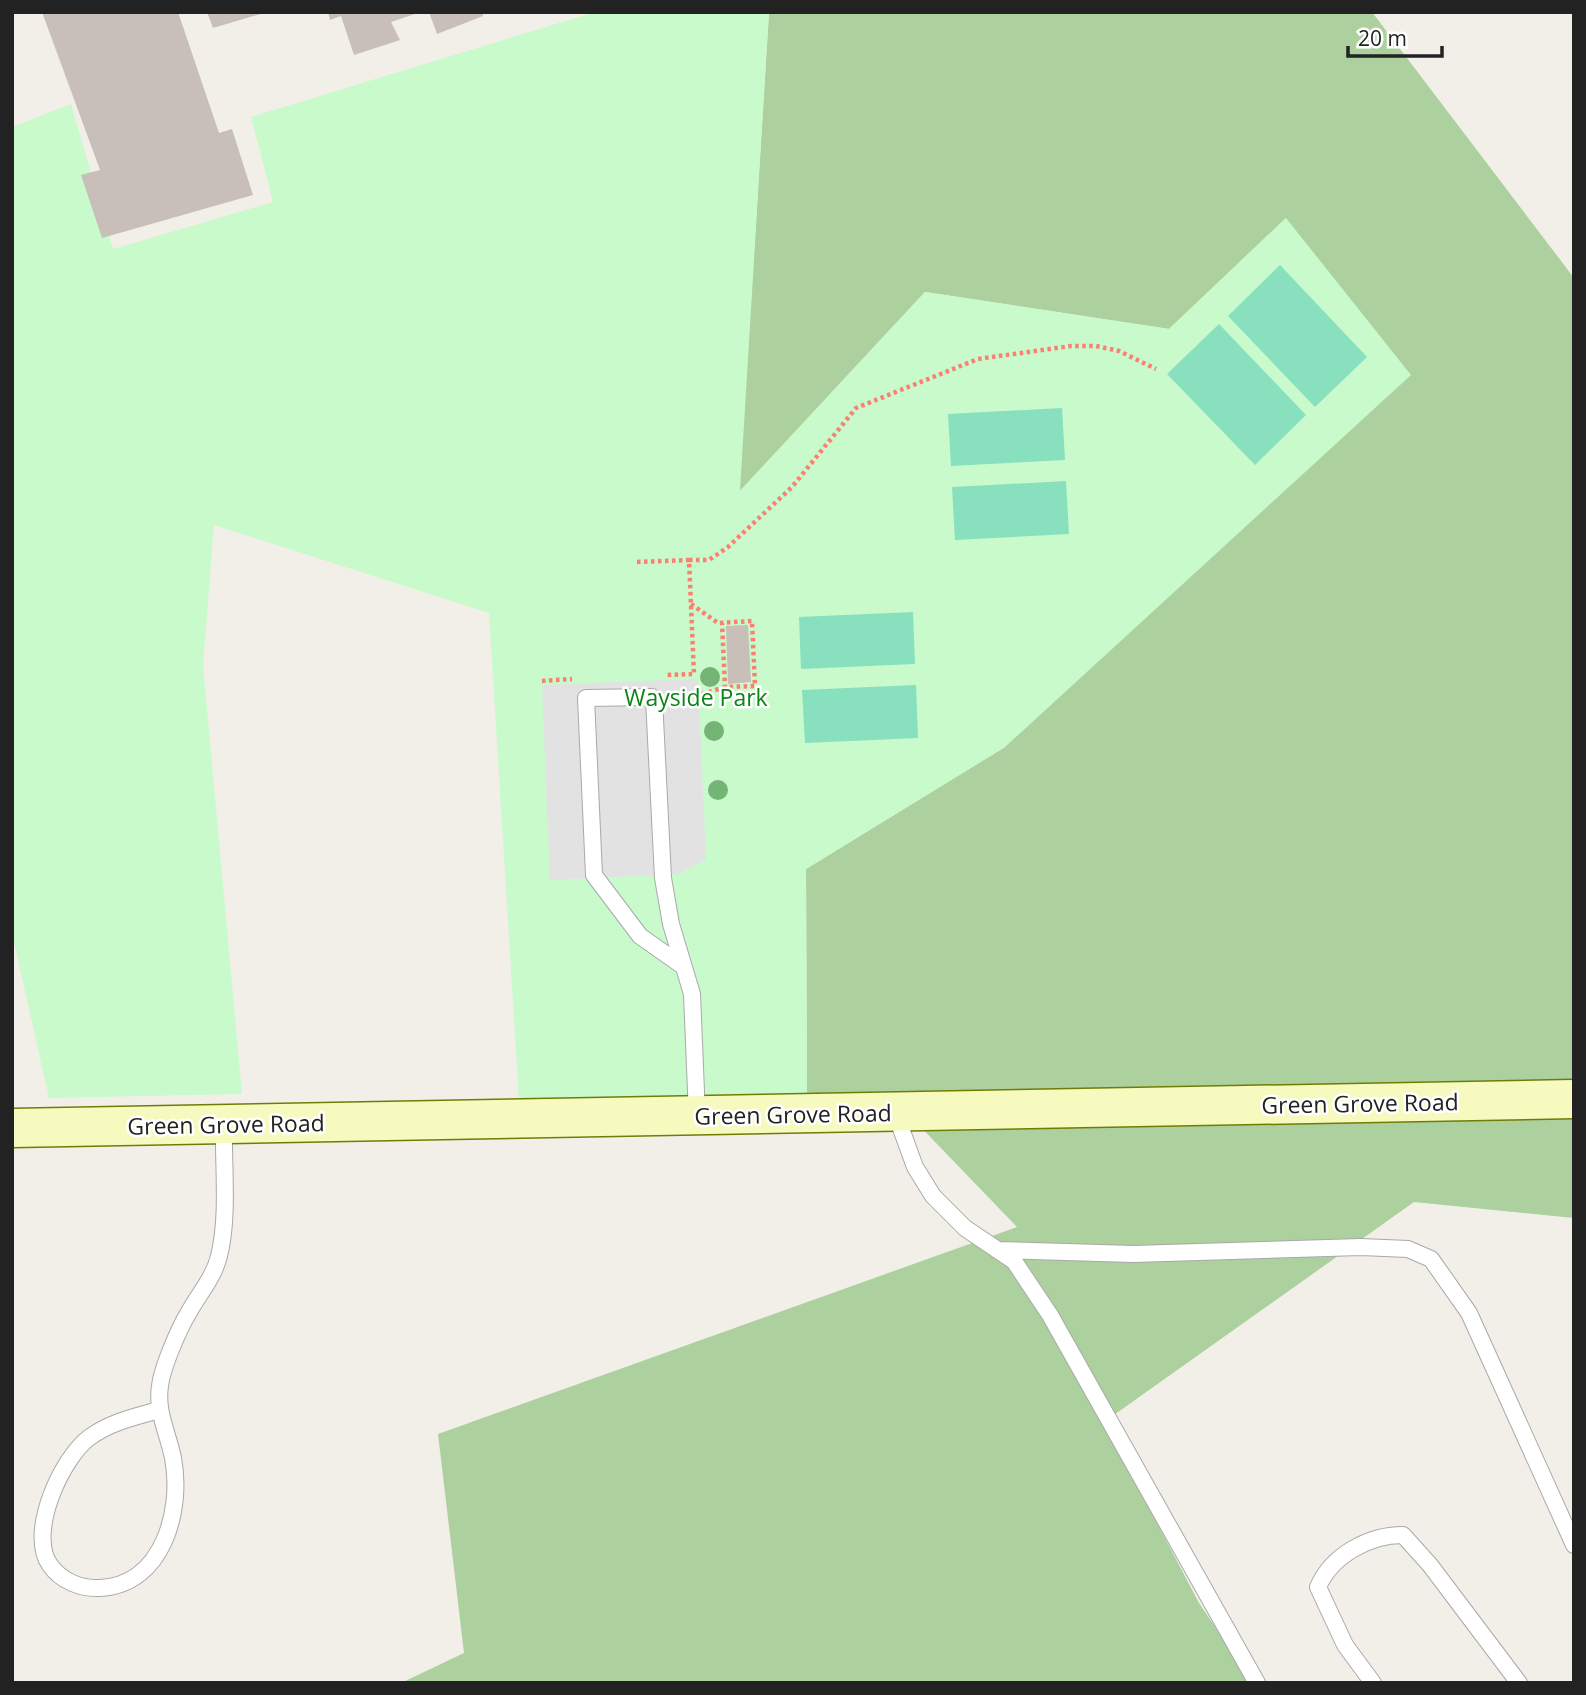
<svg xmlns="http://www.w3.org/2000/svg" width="1586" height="1695" viewBox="0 0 1586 1695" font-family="'Open Sans',sans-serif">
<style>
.forest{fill:#add19e}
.park{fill:#c8facc}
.pitch{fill:#88e0be}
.parking{fill:#e2e2e2}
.building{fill:#c7bfb8}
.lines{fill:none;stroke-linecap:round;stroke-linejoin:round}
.lane-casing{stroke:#a9a9a9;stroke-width:18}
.secondary-casing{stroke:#707d05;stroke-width:41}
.path{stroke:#fa8072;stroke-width:4.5;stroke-dasharray:3.5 3.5;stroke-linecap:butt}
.lane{stroke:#fff;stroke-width:16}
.secondary{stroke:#f7fabf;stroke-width:38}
.tree{fill:#74b475}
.labels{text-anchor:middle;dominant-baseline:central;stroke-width:5;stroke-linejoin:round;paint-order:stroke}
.park-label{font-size:23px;fill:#0c8416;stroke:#fff}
.street-label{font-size:23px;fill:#222;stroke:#fff}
</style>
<rect width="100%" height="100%" fill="#f2efe9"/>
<path class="forest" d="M769,12H1372L1574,278V1218L1414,1202L1104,1422L1199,1603L1253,1683H401L464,1653L438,1434L1017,1227L911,1117L807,1094L806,869L1005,747L1286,218L1169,329L925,292L739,492Z"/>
<path class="park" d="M595,12H769L740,491L925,292L1169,329L1286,218L1411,375L1005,747L806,869L807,1094L519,1100L489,613L214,525L203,665L242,1094L49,1098L12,933V127L71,104L113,249L273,202L251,117Z"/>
<path class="pitch" d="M1280,265L1367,357L1315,407L1228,316Z
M1219,324L1306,415L1255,465L1167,374Z
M1062,408L1065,460L951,466L948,414Z
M1066,481L1069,534L955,540L952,487Z
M913,612L915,664L801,669L799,617Z
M916,685L918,738L805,743L802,690Z"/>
<path class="parking" d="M698,679L706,859L679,874L550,880L542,685Z"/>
<path class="building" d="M42,12H178L219,133L232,129L253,195L102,238L81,175L100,170Z
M207,12H264V13L213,28Z
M328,12H418V13L391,22L400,40L354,55L341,16L330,20Z
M429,12H482L483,16L437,34Z
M748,625L751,682L728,684L726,626Z"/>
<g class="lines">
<g class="lane-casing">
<path id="lane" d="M684,967L640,936L594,875L586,698L652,697L654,699L663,878L671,924L692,994L697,1116
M895,1112L915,1167L933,1196L965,1228L1014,1261L1050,1315L1257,1683
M997,1250L1133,1254L1361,1247L1408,1249L1431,1259L1469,1313L1574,1545
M159,1410C134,1417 111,1422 90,1437C62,1457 27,1533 50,1565C61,1581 81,1589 100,1588C163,1585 183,1510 173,1458C168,1433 156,1412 160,1386C162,1368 179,1328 189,1312C199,1294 214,1277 219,1256C229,1216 223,1166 224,1124
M1373,1683L1345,1645L1318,1587C1332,1555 1369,1535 1403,1535L1430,1565L1519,1683"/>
</g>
<g class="secondary-casing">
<path id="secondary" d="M12,1128L1574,1099"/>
</g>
<path class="path" d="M689,560H709L728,547L792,487L856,408L978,359L1071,346H1096L1119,351L1156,369
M637,562L689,560L694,674L665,675
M691,604L718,623L752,621L755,686L725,687L722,623
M542,681L572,679
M674,696L699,695L725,687"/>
<use href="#lane" class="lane"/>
<use href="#secondary" class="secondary"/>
</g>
<g class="tree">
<circle cx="710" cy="677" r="10"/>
<circle cx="714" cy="731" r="10"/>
<circle cx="718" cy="790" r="10"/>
</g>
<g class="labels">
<g class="park-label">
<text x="696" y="697">Wayside Park</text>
</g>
<g class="street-label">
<text transform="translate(1360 1103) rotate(-1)">Green Grove Road</text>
<text transform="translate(793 1114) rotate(-1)">Green Grove Road</text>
<text transform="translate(226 1124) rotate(-1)">Green Grove Road</text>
</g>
</g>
<rect width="1586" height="1695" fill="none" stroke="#222222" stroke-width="28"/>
<path d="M1348 46v10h94v-10" fill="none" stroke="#222222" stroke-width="3.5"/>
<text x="1358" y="46" font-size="21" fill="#222222" stroke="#ffffff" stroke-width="5" paint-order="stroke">20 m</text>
</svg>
